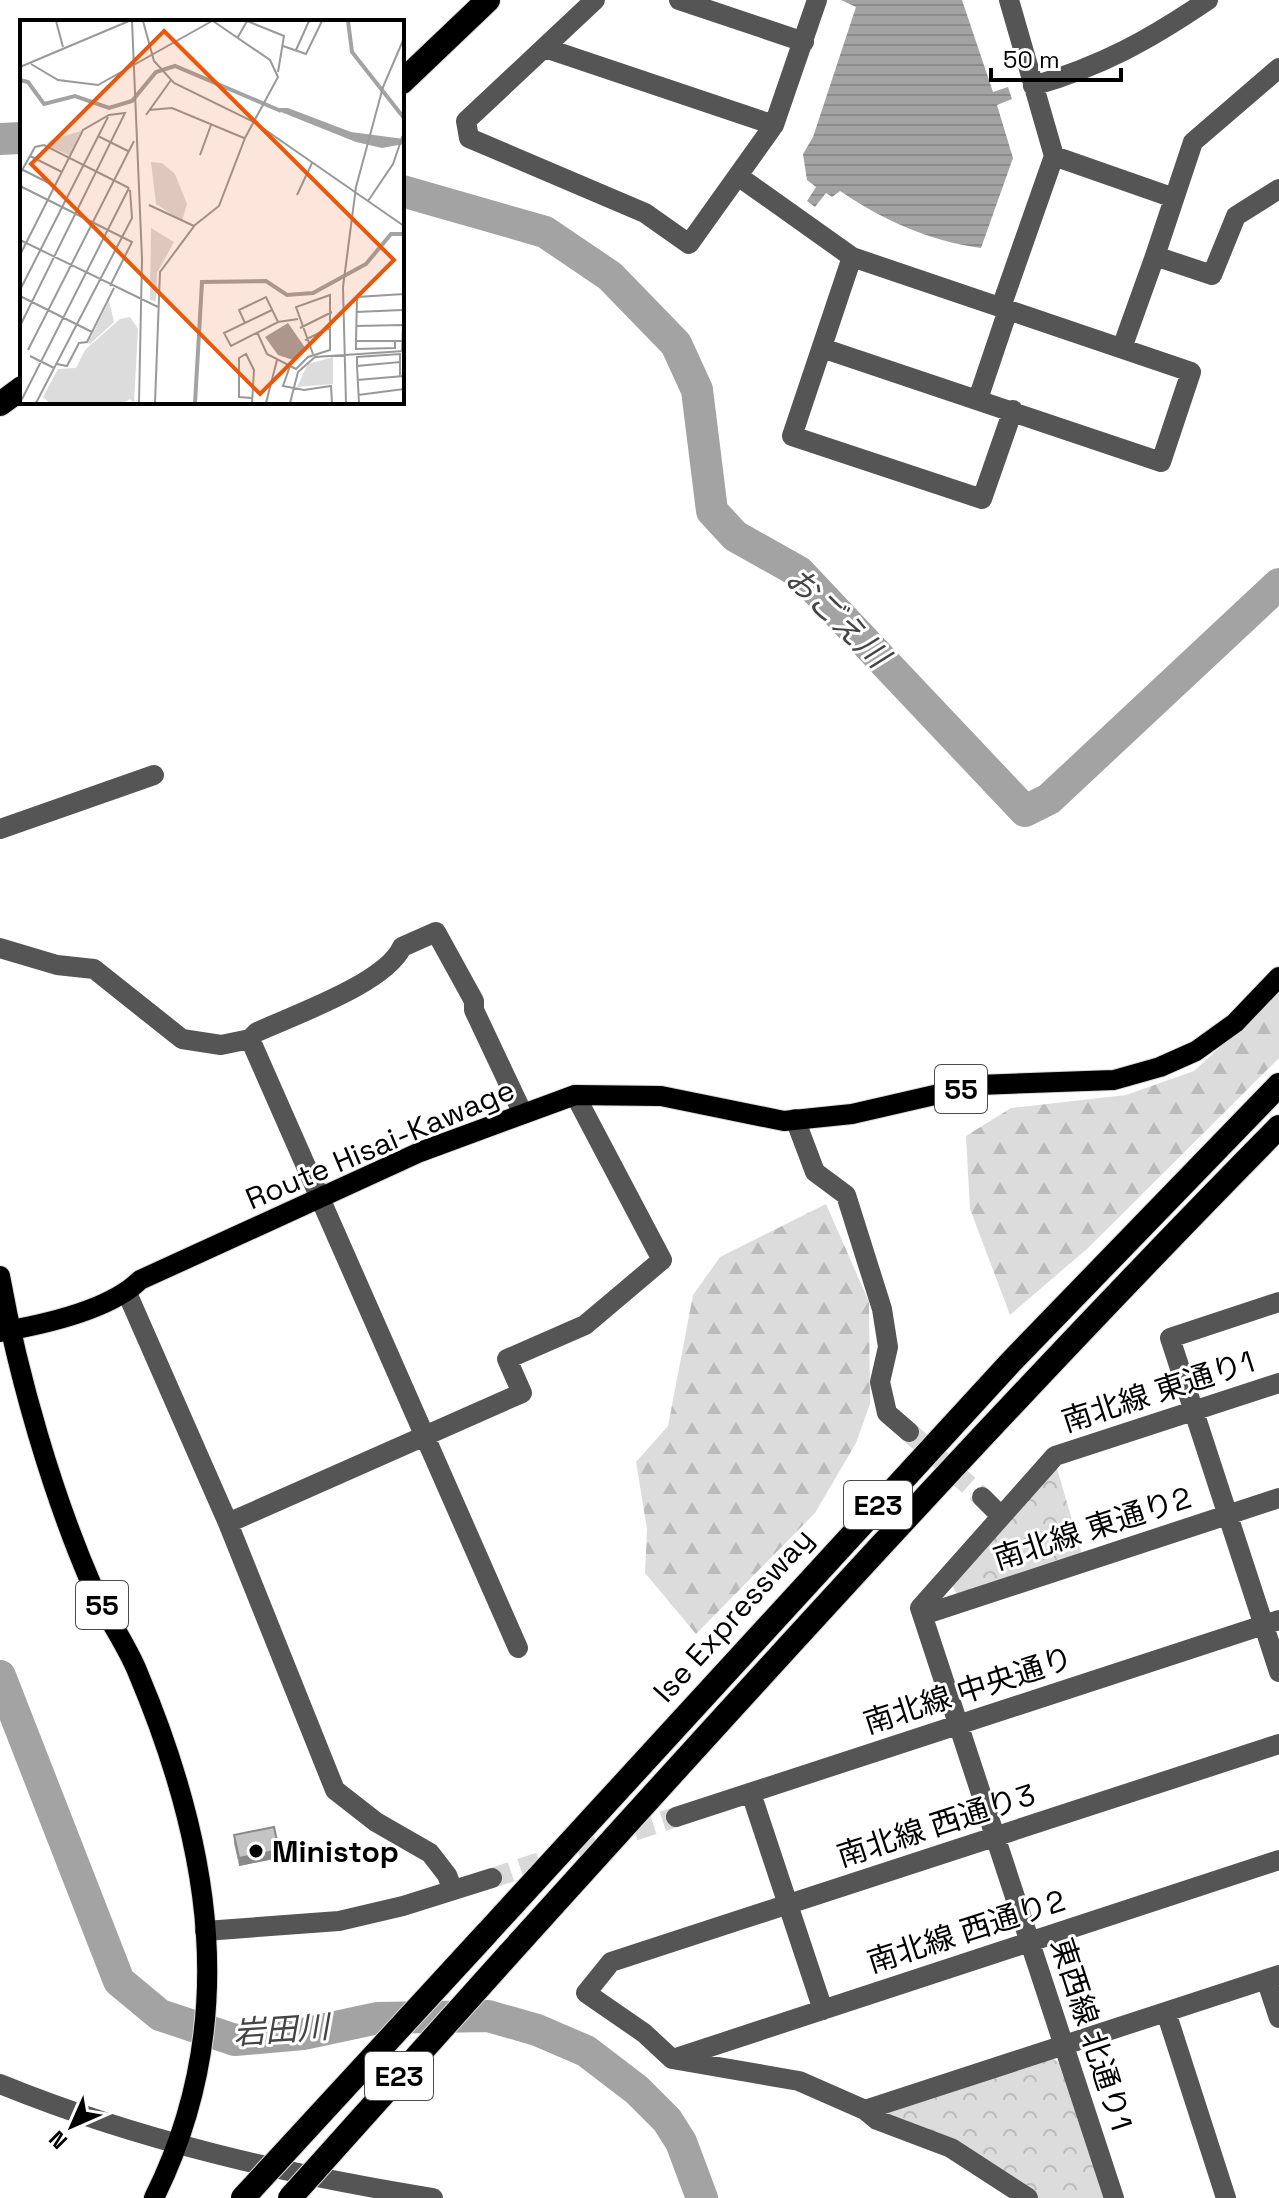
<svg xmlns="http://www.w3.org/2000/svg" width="1279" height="2198" viewBox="0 0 1279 2198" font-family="'Space Grotesk','Noto Sans JP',sans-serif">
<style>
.forest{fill:url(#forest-firs)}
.park{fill:url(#park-crowns)}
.water{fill:url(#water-rules)}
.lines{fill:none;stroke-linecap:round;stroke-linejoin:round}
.river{stroke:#a3a3a3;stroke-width:32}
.minor-tunnel{stroke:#d9d9d9;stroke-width:20;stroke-dasharray:20 10;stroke-linecap:butt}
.major-casing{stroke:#dbdbdb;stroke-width:22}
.highway-casing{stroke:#dbdbdb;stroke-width:26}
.minor{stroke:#555;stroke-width:20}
.major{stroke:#000;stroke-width:20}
.highway{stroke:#000;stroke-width:24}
.highway-bridge-casing{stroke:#dbdbdb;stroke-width:26;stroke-linecap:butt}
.highway-bridge{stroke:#000;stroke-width:24}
.wall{fill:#a9a9a9}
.shaded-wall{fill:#898989}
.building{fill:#c4c4c4;stroke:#898989;stroke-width:2}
.poi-dot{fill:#000;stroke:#fff;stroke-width:3}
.labels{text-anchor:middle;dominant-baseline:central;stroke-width:6;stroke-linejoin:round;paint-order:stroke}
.shield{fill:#fff;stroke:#4c4c4c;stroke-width:2}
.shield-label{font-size:28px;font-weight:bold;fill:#000}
.street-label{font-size:30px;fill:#000;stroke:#fff}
.poi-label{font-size:30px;font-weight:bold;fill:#000;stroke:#fff;text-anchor:start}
.water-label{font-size:32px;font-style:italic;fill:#444;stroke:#fff}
.inset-river{fill:none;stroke:#a3a3a3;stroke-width:4}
.inset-road{fill:none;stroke:#999;stroke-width:2}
.view{fill:#e8590c;fill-opacity:0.15;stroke:#e8590c;stroke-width:4}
.inset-edge{fill:none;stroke:#000;stroke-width:4}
</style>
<defs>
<pattern id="forest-firs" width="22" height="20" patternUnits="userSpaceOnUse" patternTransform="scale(2)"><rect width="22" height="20" fill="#dcdcdc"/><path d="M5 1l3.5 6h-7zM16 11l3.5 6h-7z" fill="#bbb"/></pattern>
<pattern id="park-crowns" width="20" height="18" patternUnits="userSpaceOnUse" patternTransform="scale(2)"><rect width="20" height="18" fill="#dcdcdc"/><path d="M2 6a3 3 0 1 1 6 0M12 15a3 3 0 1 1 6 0" fill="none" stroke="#bbb"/></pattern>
<pattern id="water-rules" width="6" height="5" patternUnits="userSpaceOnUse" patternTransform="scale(2)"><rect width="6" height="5" fill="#a3a3a3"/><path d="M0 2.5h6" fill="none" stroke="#8b8b8b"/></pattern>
</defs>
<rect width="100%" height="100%" fill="#fff"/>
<path class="forest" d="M1279,993V1058L1088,1248L1010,1315L970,1209L966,1136L1011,1108L1126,1095L1194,1071Z
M826,1204L869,1302L870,1404L856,1443L815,1513L696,1634L645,1573L647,1529L636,1462L668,1426L693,1295L720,1257Z"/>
<path class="park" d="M1056,1465L1082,1554L958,1595L951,1584Z
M1051,2058L1061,2064L1106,2198H1033L879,2115Z"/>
<path class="water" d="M841,0H962L993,92L1008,87L1012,99L997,105L1013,158L981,248C929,241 883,220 840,191L832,197L826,193L815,207L807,201L816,187L807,180L803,154L813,137L856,7Z"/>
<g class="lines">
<path class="river" d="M0,139L22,138
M402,191L545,232L610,276L676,344L697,390L712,511L735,536L799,572L1025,811L1049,799L1279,584
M0,1676L119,1981L160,2015L235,2040L303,2034L378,2018L488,2016L537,2030L586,2051L637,2090L667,2120L681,2142L702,2198"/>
<path class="minor-tunnel" d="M909,1432L982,1497
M492,1878L676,1817"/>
<g class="major-casing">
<path id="major" d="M0,1276C18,1376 52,1494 93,1588C106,1617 126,1643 138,1673C211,1846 241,2023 154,2198
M0,1332C41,1325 110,1310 140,1280L420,1152L575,1095L661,1096L784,1121L852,1114L978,1085L1114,1080L1160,1067L1196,1051L1235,1023L1279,977"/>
</g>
<g class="highway-casing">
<path id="highway" d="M402,82L488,0
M0,404L22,388
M486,1934L1010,1363L1279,1085
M508,1955C761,1675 1014,1396 1279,1127"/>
</g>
<path class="minor" d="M595,0L466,121L469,138L645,213L689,244L774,125L817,0
M679,0L804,42
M545,48L774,125
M1279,68L1193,142L1155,256L1212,275L1236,216L1279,189
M1033,86C1102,66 1149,40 1208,0
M1054,156L1174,198
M738,176L852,257L1191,372L1161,462L822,348
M852,257L792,436L982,499L1013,410
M1001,307L1054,156L1009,0
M1122,348L1155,256
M978,399L1008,310
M0,829L154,775
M0,948L57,965L94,969L182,1039L221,1045L250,1039L257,1032C294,1015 386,983 402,947L436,932L474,1001V1010L523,1114
M250,1039L518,1648
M795,1119L815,1172L846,1195L882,1309L888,1347L880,1382L887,1413L909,1432
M127,1293L228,1523L335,1790L376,1822L430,1853L447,1875L453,1890
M1279,1302L1170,1338L1279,1672
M982,1497L1001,1516
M228,1523L522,1393L507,1359L585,1325L662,1260L575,1095
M923,1615L1279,1498
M751,1793L823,2010
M676,1817L1279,1620
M205,1931L339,1921L403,1906L492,1878
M1266,1979L1279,2018
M1166,2012L1226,2198
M676,2058L1279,1860
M0,2084C140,2141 285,2174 433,2198
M865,2110L1279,1975
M1028,2198L951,2148L877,2120L865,2110L799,2081L672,2059L644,2033L586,1993L611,1962L1279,1744
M1114,2198L920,1608L1055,1456L1279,1383"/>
<use href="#major" class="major"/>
<use href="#highway" class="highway"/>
<g class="highway-bridge-casing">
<path id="highway-bridge" d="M243,2198L486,1934
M290,2198L508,1955"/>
</g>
<use href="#highway-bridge" class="highway-bridge"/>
</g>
<path class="wall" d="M234,1835L279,1858L239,1866L234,1843Z"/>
<path class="shaded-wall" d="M279,1850V1858L239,1866V1858Z"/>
<path class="building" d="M274,1827L279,1850L239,1858L234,1835Z"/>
<circle class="poi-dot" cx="256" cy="1851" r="8"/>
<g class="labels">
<g class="shield">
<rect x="935" y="1065" width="52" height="48" rx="6"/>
<rect x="844" y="1481" width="68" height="48" rx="6"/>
<rect x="76" y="1581" width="52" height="48" rx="6"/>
<rect x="365" y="2052" width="68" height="48" rx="6"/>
</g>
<g class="shield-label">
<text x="961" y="1089">55</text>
<text x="878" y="1505">E23</text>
<text x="102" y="1605">55</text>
<text x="399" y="2076">E23</text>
</g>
<g class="street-label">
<text transform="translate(380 1144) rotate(-23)">Route Hisai-Kawage</text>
<text transform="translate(1158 1391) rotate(-18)">南北線 東通り1</text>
<text transform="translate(1092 1528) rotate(-18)">南北線 東通り2</text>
<text transform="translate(733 1615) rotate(-48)">Ise Expressway</text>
<text transform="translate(968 1690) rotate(-18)">南北線 中央通り</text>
<text transform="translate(936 1825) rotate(-18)">南北線 西通り3</text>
<text transform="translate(966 1931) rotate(-18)">南北線 西通り2</text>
<text transform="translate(1092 2034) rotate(72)">東西線 北通り1</text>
</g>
<g class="poi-label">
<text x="272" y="1851">Ministop</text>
</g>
<g class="water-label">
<text transform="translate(837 617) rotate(44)">おごえ川</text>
<text transform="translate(281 2030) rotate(-4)">岩田川</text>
</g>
</g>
<g transform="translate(20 20)">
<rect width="384" height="384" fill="#fff"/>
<path d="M131,142L142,143L155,154L167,184L162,201L136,184ZM131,208L154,222L137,253L136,281L130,280ZM110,297L118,309L114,383L110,379L104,383H30L23,377L38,349L56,348L65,330L100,299Z" fill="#dcdcdc"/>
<path d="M61,111L49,135L26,125L31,120ZM89,281L94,302L70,324L68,323ZM313,337V364L277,367L288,344Z" fill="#dcdcdc"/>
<path d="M251,88H268L331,112L384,119V124L362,128L336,122ZM268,303L286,329L273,340L258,335L245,317Z" fill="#a3a3a3"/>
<path class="inset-river" d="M328,1L332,32L384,98M0,60L8,62L24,84L55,76L89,88L112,81L136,52L155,46L261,91M175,383L182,262L246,261L267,275L293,273L346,244L371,214H384"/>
<path class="inset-road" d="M36,1L43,27M112,1L122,239L119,383M123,1L134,41L154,63L234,102L384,206M218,17L227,1L264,16L258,52M263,26L286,34L302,1M276,30L289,1M11,44L38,60L78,65L192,1M0,47L109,1M129,90L152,88L224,118M126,95L151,60M78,116L108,131M180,135L191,105M10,136L42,152M3,150L35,166M0,154L15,127L24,125L109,168M0,166L112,222L90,266M277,175L292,143M348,181L373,144L384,112M129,185L174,206M0,220L138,287M0,235L63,110L89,95L105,93L0,306M0,270L88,97M0,276L72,312M252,290L204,313L211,326L258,302L278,299M336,292L382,290M225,303L219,290L246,277L258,302M336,306L382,305M280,308L312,292M237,312L247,334L276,349L288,337L310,330V275L276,287L293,334M285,320L311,307M336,321V329L375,328V321M382,321H336L337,277L384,274M8,330L114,121M382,331L384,280M10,336L34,348M37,344L47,346L59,323L67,322L94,268M270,346L263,366L284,370L311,366L312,383M337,346V337L380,334V342M337,360L384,356M338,375L384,369M0,383L109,168M16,383L112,198L110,170M135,383L140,252L175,205L199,186L225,118L258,57L250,40L193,1M232,383L234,350L226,334L219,338V377L232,378M246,383L257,340M270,383L278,352L295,337L384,331M326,383L323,267L336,167L363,67L384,18M339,383L337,346L380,342V356"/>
<path class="view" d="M144,11L374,240L240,374L11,144Z"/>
<rect width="384" height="384" class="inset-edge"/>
</g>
<g transform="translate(72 2126) rotate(225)" stroke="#ffffff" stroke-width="6" paint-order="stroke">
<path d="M0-6L14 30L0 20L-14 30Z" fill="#000000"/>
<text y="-12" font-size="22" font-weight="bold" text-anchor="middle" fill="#000000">N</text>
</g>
<path d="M991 68v12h130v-12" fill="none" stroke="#000000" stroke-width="4"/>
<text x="1003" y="68" font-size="24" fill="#000000" stroke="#ffffff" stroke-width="6" paint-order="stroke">50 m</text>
</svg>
